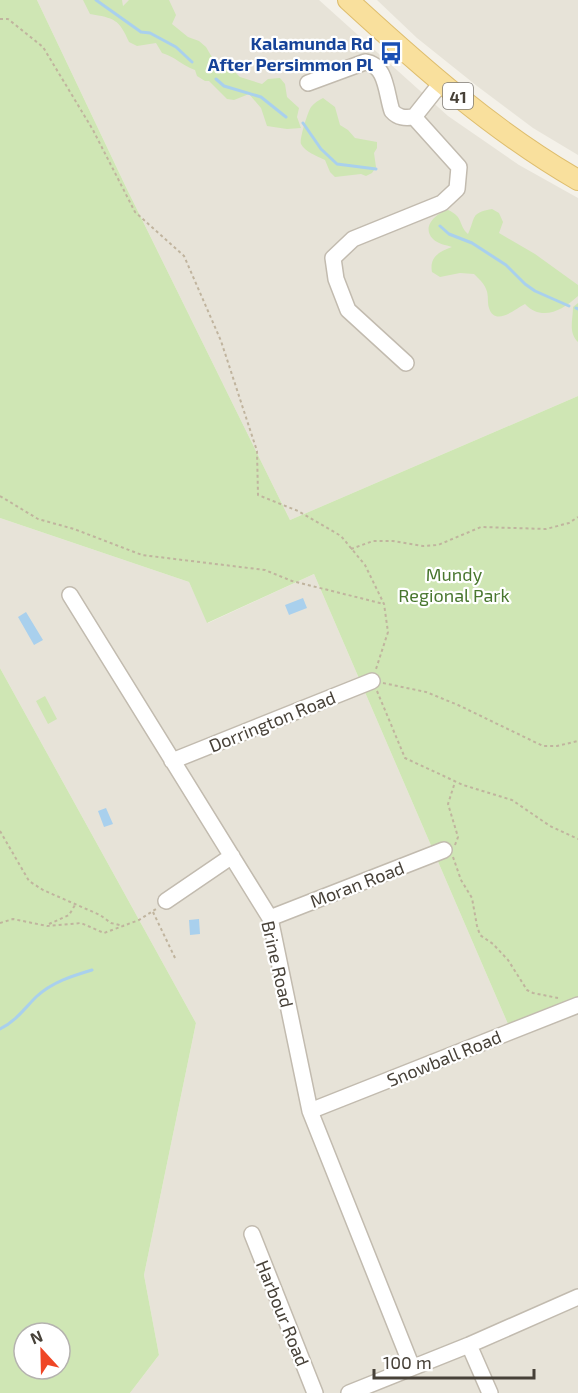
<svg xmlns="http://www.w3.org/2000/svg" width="578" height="1393" viewBox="0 0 578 1393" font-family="'Exo 2',sans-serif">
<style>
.residential{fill:#e7e3d8}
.green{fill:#cfe6b4;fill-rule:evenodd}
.water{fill:#a9d0ed}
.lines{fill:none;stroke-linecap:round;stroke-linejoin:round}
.stream{stroke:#a9d0ed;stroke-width:3}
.minor-casing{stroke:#c2bbaf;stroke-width:18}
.major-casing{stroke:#debd6d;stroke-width:22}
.path{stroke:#c0b49e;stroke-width:2;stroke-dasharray:3 3;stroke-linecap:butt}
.minor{stroke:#fff;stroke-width:15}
.major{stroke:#f9e09d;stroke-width:20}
.labels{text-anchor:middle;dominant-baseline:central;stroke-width:4.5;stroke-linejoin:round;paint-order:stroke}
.shield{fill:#fff;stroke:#7e7a74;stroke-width:1.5}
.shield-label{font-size:16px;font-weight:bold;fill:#474138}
.transit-label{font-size:18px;font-weight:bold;fill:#164399;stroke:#fff;text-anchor:end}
.park-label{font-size:18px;fill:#48762e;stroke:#fff}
.street-label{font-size:18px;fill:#474138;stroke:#fff}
</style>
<rect width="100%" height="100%" fill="#f4f1e9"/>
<path class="residential" d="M37,0H319L448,116L519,165L578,198V396L290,520L125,185Z
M377,0H578V155L533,128L477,86L417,38Z
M0,518L189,582L208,623L314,574L511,1031L578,1005V1393H130L159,1355L144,1275L196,1023L0,668Z"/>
<path class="green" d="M0,0H37L125,185L290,520L578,396V1005L511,1031L314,574L207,623L189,582L0,518Z
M83,0H122L123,6L129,0H169L176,15L172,24L188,37L199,41L206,47L217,66L233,70L240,77L262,84L268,79L280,78L285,84L287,97L299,108L297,117L301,128L287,129L267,126L261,108L249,94L234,100L227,99L209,81H205L197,76L195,70C181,65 176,57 162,53L156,43L137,46L129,42C119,19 114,18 90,14Z
M323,98L335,107L340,125L348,130L355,138L377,142V148L374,153L376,167L372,173L366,176L361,174L335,177L330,172L325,160C317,156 305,152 301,144C299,140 308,111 311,107C314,103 319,100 323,98Z
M492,209L499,213L503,222L499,233L535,254L578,285V296C563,310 542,322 525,304C515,309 495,327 489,308C487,302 489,295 486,289C484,283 478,278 474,274L460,273L440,277L432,272C429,257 440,251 452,247C446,245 438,244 433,239C421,227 436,213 448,210C464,217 458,225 468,234C476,217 470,213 492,209Z
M578,303V342C568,332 573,320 573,307Z
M0,668L196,1023L144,1275L159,1355L130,1393H0ZM24,1333H60V1369H24Z
M45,696L57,719L48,724L36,701Z"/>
<path class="water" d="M303,598L307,608L289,615L285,605Z
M26,612L43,640L34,645L18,617Z
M106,808L113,824L104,827L98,811Z
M199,919L200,934L190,935L189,920Z"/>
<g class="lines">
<path class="stream" d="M96,0L141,32L150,33L176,47L192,62
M216,79L224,86L261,97L286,117
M303,123L321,149L337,164L376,169
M440,226L449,234L472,243L506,265L525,284L535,291L569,306
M576,308L578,309
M0,1029C16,1021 24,1009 36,997C52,982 72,976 92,970"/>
<g class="minor-casing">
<path id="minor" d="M308,83L365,62C387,65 386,94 392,111C398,118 405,118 414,117L459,167L457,189L442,203L353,239L333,258L336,279L348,310L406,363
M414,117L441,83
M70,595L270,918L310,1111L412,1367
M172,761L372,681
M166,901L232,856
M270,918L444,850
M310,1111L578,1005
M252,1234L315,1393
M469,1345L490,1393
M349,1393L469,1345L578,1297"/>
</g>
<g class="major-casing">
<path id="major" d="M348,0C420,66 493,131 578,180"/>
</g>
<path class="path" d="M0,19H8L43,47L93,130L135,212L184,256L221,341L257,451L258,495L298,511L341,536L365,565L384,604L388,632L376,669
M0,496L38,519L74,529L142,555L265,570L292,581L384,604
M351,549L373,541H393L423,546L438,545L481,527L546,529L569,523L578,517
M383,683L426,692L458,705L543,746H557L578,741
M377,691L405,758L463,785L512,800L550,826L578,839
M0,831L29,881L43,890L100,915L111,923L124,926
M455,845L458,837L448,804L455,782
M453,857L461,880L472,898L477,926L480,935L493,944L508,960L527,990L533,993L558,998
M153,912L176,960
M0,923L13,919L47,926L81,923L104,933L139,920L156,909
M49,924L69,915L75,905"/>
<use href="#minor" class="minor"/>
<use href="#major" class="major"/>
</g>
<defs>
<g id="bus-bare" transform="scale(1.8)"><path d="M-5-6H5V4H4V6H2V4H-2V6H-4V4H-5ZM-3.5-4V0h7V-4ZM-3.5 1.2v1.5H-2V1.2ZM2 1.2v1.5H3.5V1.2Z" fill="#1a4fb4" stroke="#fff" stroke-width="2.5" paint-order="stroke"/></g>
</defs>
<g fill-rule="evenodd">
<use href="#bus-bare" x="391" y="53"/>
</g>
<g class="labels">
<rect class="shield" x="443" y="83" width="30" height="26" rx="4.5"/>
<g class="shield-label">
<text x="458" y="96">41</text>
</g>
<g class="transit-label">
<text x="373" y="43">Kalamunda Rd<tspan x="373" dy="21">After Persimmon Pl</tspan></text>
</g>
<g class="park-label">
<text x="454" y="574">Mundy<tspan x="454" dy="21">Regional Park</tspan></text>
</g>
<g class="street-label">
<text transform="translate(272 721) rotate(-22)">Dorrington Road</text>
<text transform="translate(357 884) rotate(-21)">Moran Road</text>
<text transform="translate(278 964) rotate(77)">Brine Road</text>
<text transform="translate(444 1058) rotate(-22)">Snowball Road</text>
<text transform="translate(283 1313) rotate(68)">Harbour Road</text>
</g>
</g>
<g transform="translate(42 1351) rotate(338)"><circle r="28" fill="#ffffff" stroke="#b5b3af" stroke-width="1.5"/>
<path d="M0-4.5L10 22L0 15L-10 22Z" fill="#ef4625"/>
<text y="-9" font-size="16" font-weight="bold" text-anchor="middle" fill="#474138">N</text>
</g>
<path d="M374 1369v9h160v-9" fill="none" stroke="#474138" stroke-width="3"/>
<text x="383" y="1369" font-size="18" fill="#474138" stroke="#ffffff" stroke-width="4.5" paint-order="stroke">100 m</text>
</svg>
